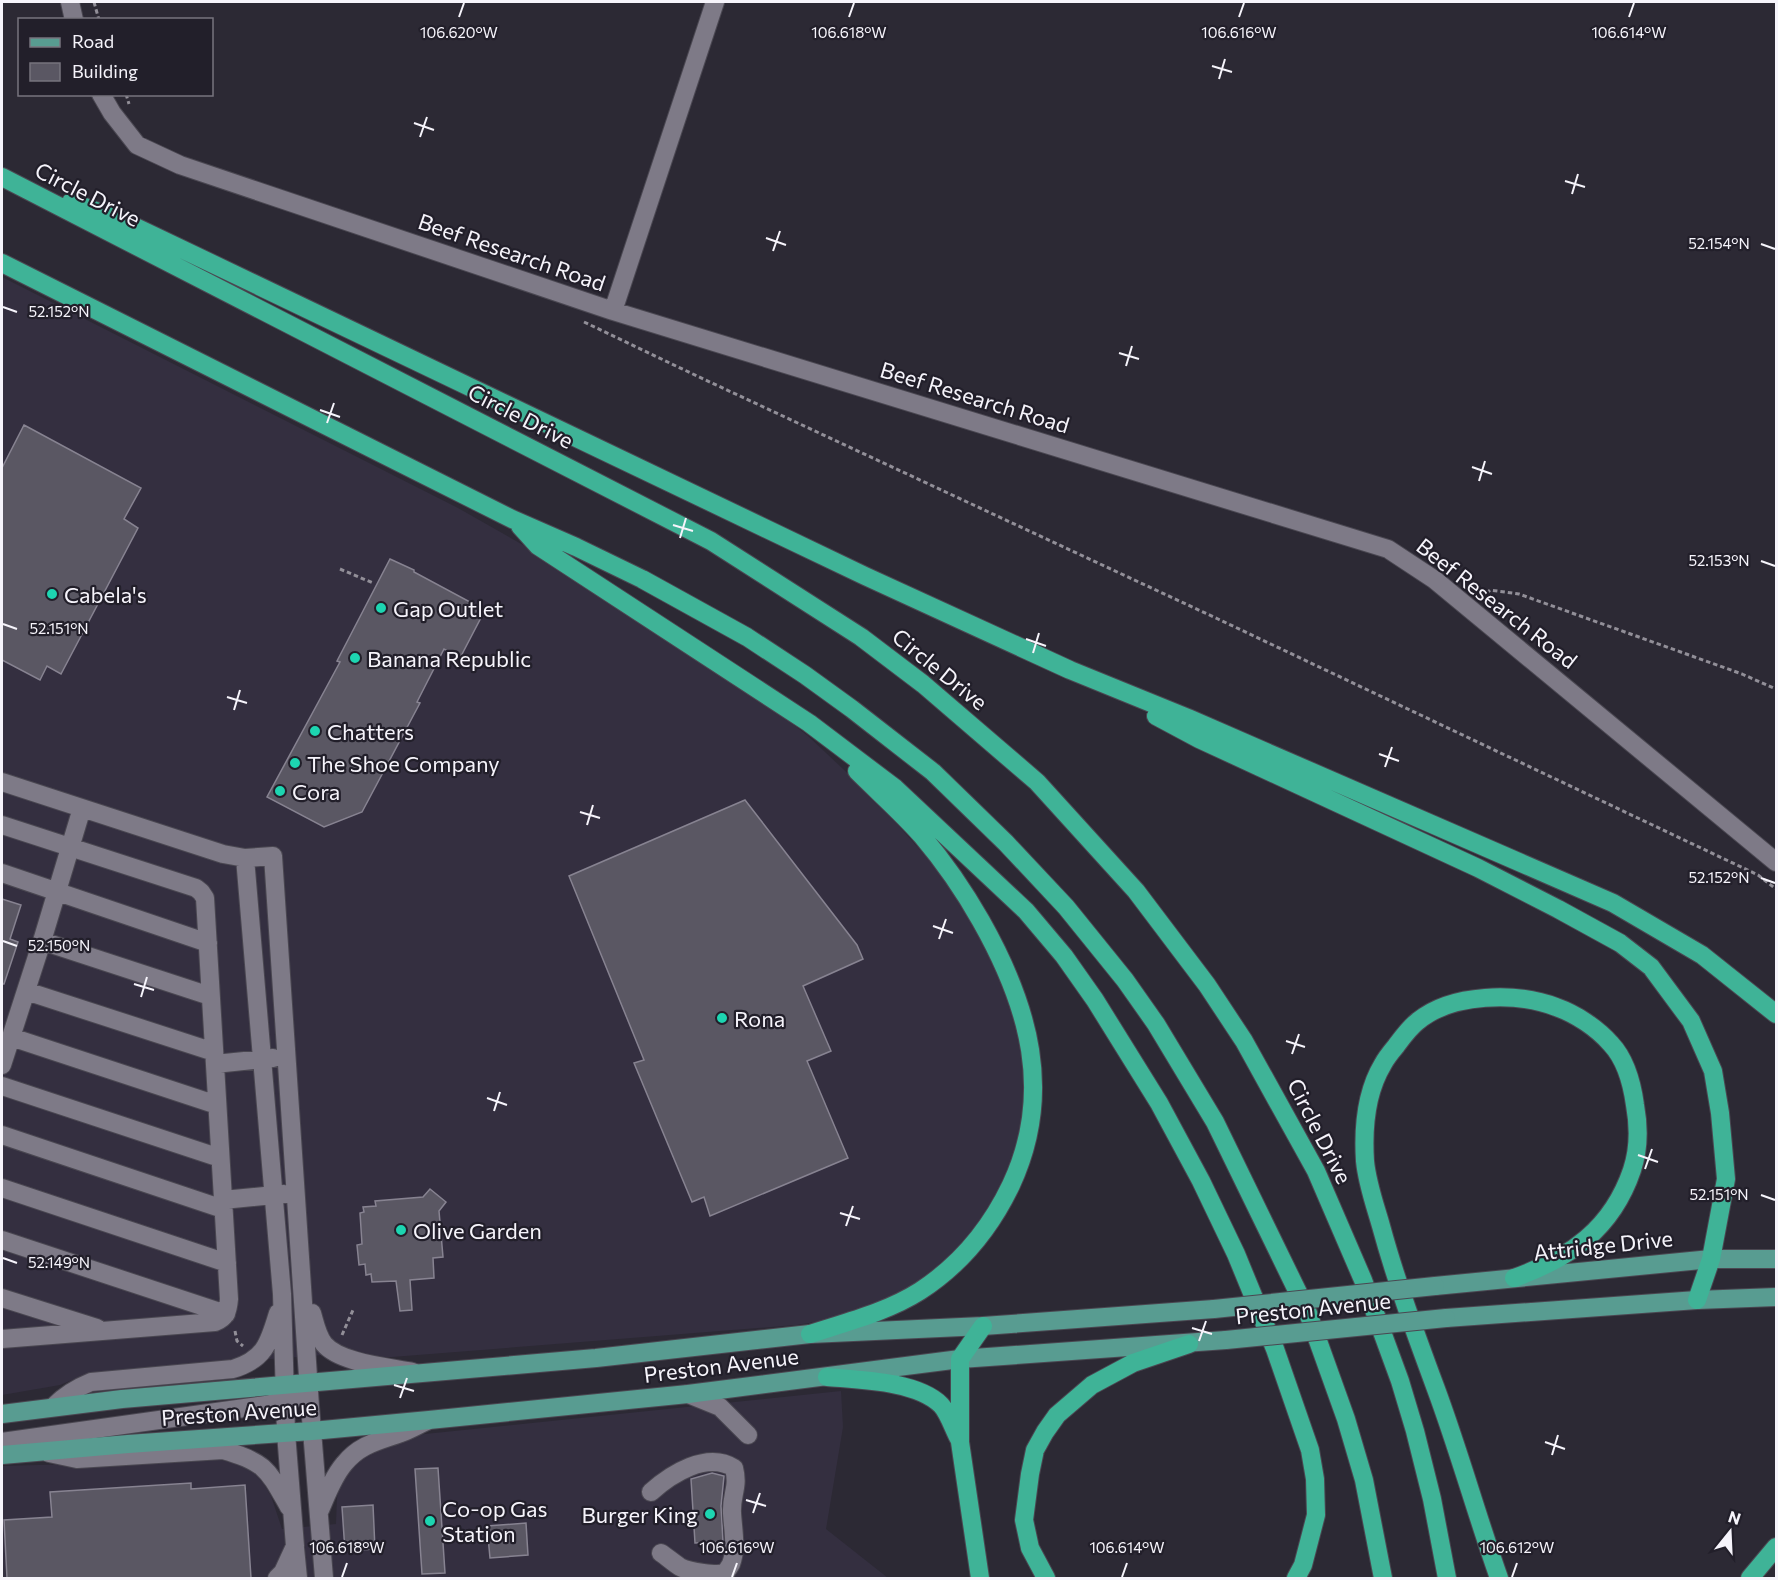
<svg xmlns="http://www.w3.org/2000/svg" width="1778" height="1580" viewBox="0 0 1778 1580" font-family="Commissioner,sans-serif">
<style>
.built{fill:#342f40}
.building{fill:#5a5763;stroke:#878391;stroke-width:1.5}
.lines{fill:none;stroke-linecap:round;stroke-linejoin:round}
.minor-casing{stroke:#4a4751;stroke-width:20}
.major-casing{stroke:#4a4751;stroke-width:20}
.highway-casing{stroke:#4a4751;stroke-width:20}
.path{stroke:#928f98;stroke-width:3;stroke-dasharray:4.5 3;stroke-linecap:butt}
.minor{stroke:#7e7a87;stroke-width:18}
.major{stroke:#589c91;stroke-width:18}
.highway{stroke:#3fb397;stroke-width:18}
.major-bridge-casing{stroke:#4a4751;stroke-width:20;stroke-linecap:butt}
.major-bridge{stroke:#589c91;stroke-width:18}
.ticks{fill:none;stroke:#f6f4fb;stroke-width:2}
.poi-dot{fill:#1dd5b1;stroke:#221f2a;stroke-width:2}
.labels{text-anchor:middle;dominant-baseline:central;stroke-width:4.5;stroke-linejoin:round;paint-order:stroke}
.street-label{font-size:22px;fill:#f6f4fb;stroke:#221f2a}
.poi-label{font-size:22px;fill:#f6f4fb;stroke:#221f2a;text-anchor:start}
.ticks-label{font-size:15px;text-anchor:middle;fill:#f6f4fb;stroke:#221f2a;stroke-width:4.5;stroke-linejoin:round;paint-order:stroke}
</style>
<rect width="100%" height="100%" fill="#2c2934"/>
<path class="built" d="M2,277L458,508L539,554L770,706L808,736L876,800L936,868L963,906L1004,982L1024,1040L1026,1105L1012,1169L983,1225L939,1271L886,1302L828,1320L796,1325L392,1357H377L350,1353L89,1373L60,1385L2,1395Z
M841,1391L843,1427L826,1529L888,1578H2V1466L219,1460L232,1462L244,1467L255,1474L264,1484L271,1496L282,1529L336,1524L337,1498L340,1482L346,1468L396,1437Z"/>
<path class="building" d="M24,425L141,488L124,519L138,528L61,674L47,666L40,680L2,660V468Z
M390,559L414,570V572L485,610L460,658L444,649L417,702L420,703L362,812L324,827L267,797L340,662L337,661Z
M745,800L857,945L863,959L803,986L831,1051L807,1061L848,1158L710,1216L704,1197L692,1202L634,1063L644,1060L569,876Z
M2,899L21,905L10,939L18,942L4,984H2Z
M430,1189L446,1202L439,1211L443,1257L433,1258L434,1278L410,1280L412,1310L400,1311L396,1281L372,1282L371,1274L366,1275L365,1264L359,1265L357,1245L362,1244L360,1213L364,1212L363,1207L376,1206L375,1201L423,1197Z
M438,1468L445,1573L422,1574L415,1469Z
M712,1473L724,1476L721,1506L723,1542L695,1543L691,1479Z
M191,1483V1489L245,1485L251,1578H7L4,1520L52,1517L50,1492Z
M373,1505L375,1549L345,1551L342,1507Z
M526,1523L528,1555L490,1558L487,1526Z"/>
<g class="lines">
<g class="minor-casing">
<path id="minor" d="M70,2L74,20
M101,94L112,113L137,145L180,165L613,311L1388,549L1435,580L1776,862
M613,311L715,2
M2,782L223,854L245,858L273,856L310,1406L324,1578
M2,825L196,888L201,892L205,898L229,1299C228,1311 226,1318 215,1322L2,1339
M245,858L282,1294L286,1433L295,1546L283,1572L277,1578
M2,873L208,943
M42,941L82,808
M26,991L214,1052
M11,1037L217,1105
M215,1064L273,1058
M2,1065L42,941L210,996
M2,1086L220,1158
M2,1135L223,1209
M2,1188L227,1263
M223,1200L284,1194
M2,1240L226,1314
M2,1298L97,1328
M312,1313C315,1323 317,1335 324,1344C340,1363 388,1367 413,1372
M688,1394L720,1407L748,1435
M54,1406C65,1395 76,1388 91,1382L233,1369C265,1359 269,1343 278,1313
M2,1442L266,1405L296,1398
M49,1453L77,1459L223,1450C266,1462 268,1470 289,1507
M651,1492C671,1474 707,1451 734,1468C739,1488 731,1494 732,1513C733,1530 737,1548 731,1564C730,1566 727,1570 726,1572C718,1577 688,1571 680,1567C674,1563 667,1557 661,1553
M320,1510C327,1494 333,1477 344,1464C360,1444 379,1441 401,1433C410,1430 418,1425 427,1421
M295,1548L298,1578"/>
</g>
<g class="major-casing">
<path id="major" d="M1435,1286L1711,1259H1776
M1446,1318L1697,1300L1776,1297
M2,1414L122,1399L596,1358L810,1334L983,1326L1214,1309
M2,1455L128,1444L312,1431L429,1420L688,1394L960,1359L1226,1340"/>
</g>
<g class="highway-casing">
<path id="highway" d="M2,177L711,541L861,637L923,684L1037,782L1136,891L1207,985L1244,1041L1316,1171L1363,1280L1400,1381L1415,1431L1432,1499L1447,1578
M71,202L123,221L865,576L1070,670L1188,718L1613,903L1702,955L1776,1014
M2,263L512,519L576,547L642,579L747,637L805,675L852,709L933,772L1006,843L1066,907L1125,980L1156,1024L1215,1122L1308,1313L1346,1419L1364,1480L1383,1578
M520,526L538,546L809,723L895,788L1026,911L1064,956L1095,1000L1159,1103L1201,1181L1236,1254L1275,1349L1310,1450L1315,1479L1316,1515L1303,1565L1296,1578
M1156,716L1199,739L1478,868L1558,909L1620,943L1651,967L1691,1021L1713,1071L1720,1113L1726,1179L1711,1259L1697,1300
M810,1334C847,1322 887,1312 920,1291C960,1265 990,1229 1011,1185C1054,1093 1029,1006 981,921C964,891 944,862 922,836C902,813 879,793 857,771
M827,1377C860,1380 917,1381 941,1405C948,1412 954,1430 959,1439
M980,1578L960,1442V1359L983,1326
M1046,1578L1030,1548L1024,1520L1030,1474L1035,1450L1045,1432L1057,1415L1092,1385L1133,1363L1189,1344
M1499,1578C1477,1516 1459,1451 1436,1389C1416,1335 1396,1281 1381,1226C1375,1205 1367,1183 1365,1161C1363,1129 1366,1092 1383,1064C1386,1058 1391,1052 1396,1046C1402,1038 1409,1028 1418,1021C1452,993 1517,992 1556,1007C1576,1014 1597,1028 1611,1044C1626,1060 1632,1083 1635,1105C1639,1127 1639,1149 1632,1170C1612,1229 1570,1258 1514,1278
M1750,1578L1776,1547"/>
</g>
<path class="path" d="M94,2L99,20
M126,94L129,104
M584,322L697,376L1218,619L1758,875L1776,889
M340,569L373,583
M1481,598L1490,590L1519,594L1742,674L1776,689
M235,1331L237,1341L243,1346
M342,1335L353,1310"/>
<use href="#minor" class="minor"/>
<use href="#major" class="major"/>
<use href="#highway" class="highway"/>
<g class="major-bridge-casing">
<path id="major-bridge" d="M1214,1309L1435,1286
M1226,1340L1446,1318"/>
</g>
<use href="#major-bridge" class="major-bridge"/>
</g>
<path class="ticks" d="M459,17L464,3M849,17L854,3M1239,17L1244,3M1629,17L1634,3M1212,66L1232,72M1219,79L1225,59M414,123L434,130M420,137L427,117M1565,181L1585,187M1572,194L1578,174M766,238L786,245M1761,244L1775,249M773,251L780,231M3,307L17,312M1119,353L1139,359M1126,366L1132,346M320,410L340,417M327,423L334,403M1472,467L1492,474M1479,481L1485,461M673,525L693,531M680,538L686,518M1761,561L1775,566M3,624L17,629M1026,639L1046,646M1033,653L1039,633M227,697L247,703M234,710L240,690M1379,754L1399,761M1385,767L1392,747M580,812L600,818M587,825L593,805M1761,878L1775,883M933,926L953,933M939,939L946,919M3,941L17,946M134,984L154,990M141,997L147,977M1286,1041L1305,1047M1292,1054L1299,1034M487,1098L507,1105M494,1111L500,1092M1638,1155L1658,1162M1645,1169L1652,1149M1761,1195L1775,1200M840,1213L860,1219M846,1226L853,1206M3,1258L17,1263M1192,1328L1212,1334M1199,1341L1206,1321M394,1385L414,1391M400,1398L407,1378M1545,1442L1565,1449M1552,1455L1558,1435M746,1500L766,1506M753,1513L760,1493M342,1577L347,1563M732,1577L737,1563M1122,1577L1127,1563M1512,1577L1517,1563"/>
<g class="poi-dot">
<circle cx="52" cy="594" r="6"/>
<circle cx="381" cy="608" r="6"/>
<circle cx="355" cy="658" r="6"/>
<circle cx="315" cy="731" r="6"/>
<circle cx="295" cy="763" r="6"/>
<circle cx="280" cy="791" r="6"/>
<circle cx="722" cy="1018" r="6"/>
<circle cx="401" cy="1230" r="6"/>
<circle cx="710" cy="1514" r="6"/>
<circle cx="430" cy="1521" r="6"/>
</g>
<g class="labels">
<g class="street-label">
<text transform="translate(88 194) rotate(27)">Circle Drive</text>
<text transform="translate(512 252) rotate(19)">Beef Research Road</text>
<text transform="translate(975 397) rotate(17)">Beef Research Road</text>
<text transform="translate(521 416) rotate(27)">Circle Drive</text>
<text transform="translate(1497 603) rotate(38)">Beef Research Road</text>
<text transform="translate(940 669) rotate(39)">Circle Drive</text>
<text transform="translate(1320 1131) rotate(63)">Circle Drive</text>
<text transform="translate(1603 1245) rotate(-6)">Attridge Drive</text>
<text transform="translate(1313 1308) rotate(-6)">Preston Avenue</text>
<text transform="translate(721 1365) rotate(-7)">Preston Avenue</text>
<text transform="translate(239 1412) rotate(-4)">Preston Avenue</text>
</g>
<g class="poi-label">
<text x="64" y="594">Cabela's</text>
<text x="393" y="608">Gap Outlet</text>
<text x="367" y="658">Banana Republic</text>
<text x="327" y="731">Chatters</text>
<text x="307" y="763">The Shoe Company</text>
<text x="292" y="791">Cora</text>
<text x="734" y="1018">Rona</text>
<text x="413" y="1230">Olive Garden</text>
<text x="442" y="1508">Co-op Gas<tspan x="442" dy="25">Station</tspan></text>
<text x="698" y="1514" text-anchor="end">Burger King</text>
</g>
</g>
<g class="ticks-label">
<text x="459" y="38">106.620°W</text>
<text x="849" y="38">106.618°W</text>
<text x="1239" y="38">106.616°W</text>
<text x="1629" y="38">106.614°W</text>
<text x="1719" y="249">52.154°N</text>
<text x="59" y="317">52.152°N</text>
<text x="1719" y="566">52.153°N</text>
<text x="59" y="634">52.151°N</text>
<text x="1719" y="883">52.152°N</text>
<text x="59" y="951">52.150°N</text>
<text x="1719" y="1200">52.151°N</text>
<text x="59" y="1268">52.149°N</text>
<text x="347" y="1553">106.618°W</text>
<text x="737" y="1553">106.616°W</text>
<text x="1127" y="1553">106.614°W</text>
<text x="1517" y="1553">106.612°W</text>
</g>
<rect width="1778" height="1580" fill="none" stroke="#f6f4fb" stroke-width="6"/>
<rect x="18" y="18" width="195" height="78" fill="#221f2a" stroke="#77747e" stroke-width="1.5"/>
<rect x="30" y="38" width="30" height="9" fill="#589c91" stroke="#77747e" stroke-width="1.5"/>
<text x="72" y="48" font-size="18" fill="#f6f4fb">Road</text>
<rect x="30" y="63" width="30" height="18" fill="#5a5763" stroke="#77747e" stroke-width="1.5"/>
<text x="72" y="78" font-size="18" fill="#f6f4fb">Building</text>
<g transform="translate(1730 1532) rotate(18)" stroke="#221f2a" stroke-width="4.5" paint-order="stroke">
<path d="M0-4.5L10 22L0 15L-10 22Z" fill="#f6f4fb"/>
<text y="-9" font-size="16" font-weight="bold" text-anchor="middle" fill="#f6f4fb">N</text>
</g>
</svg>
